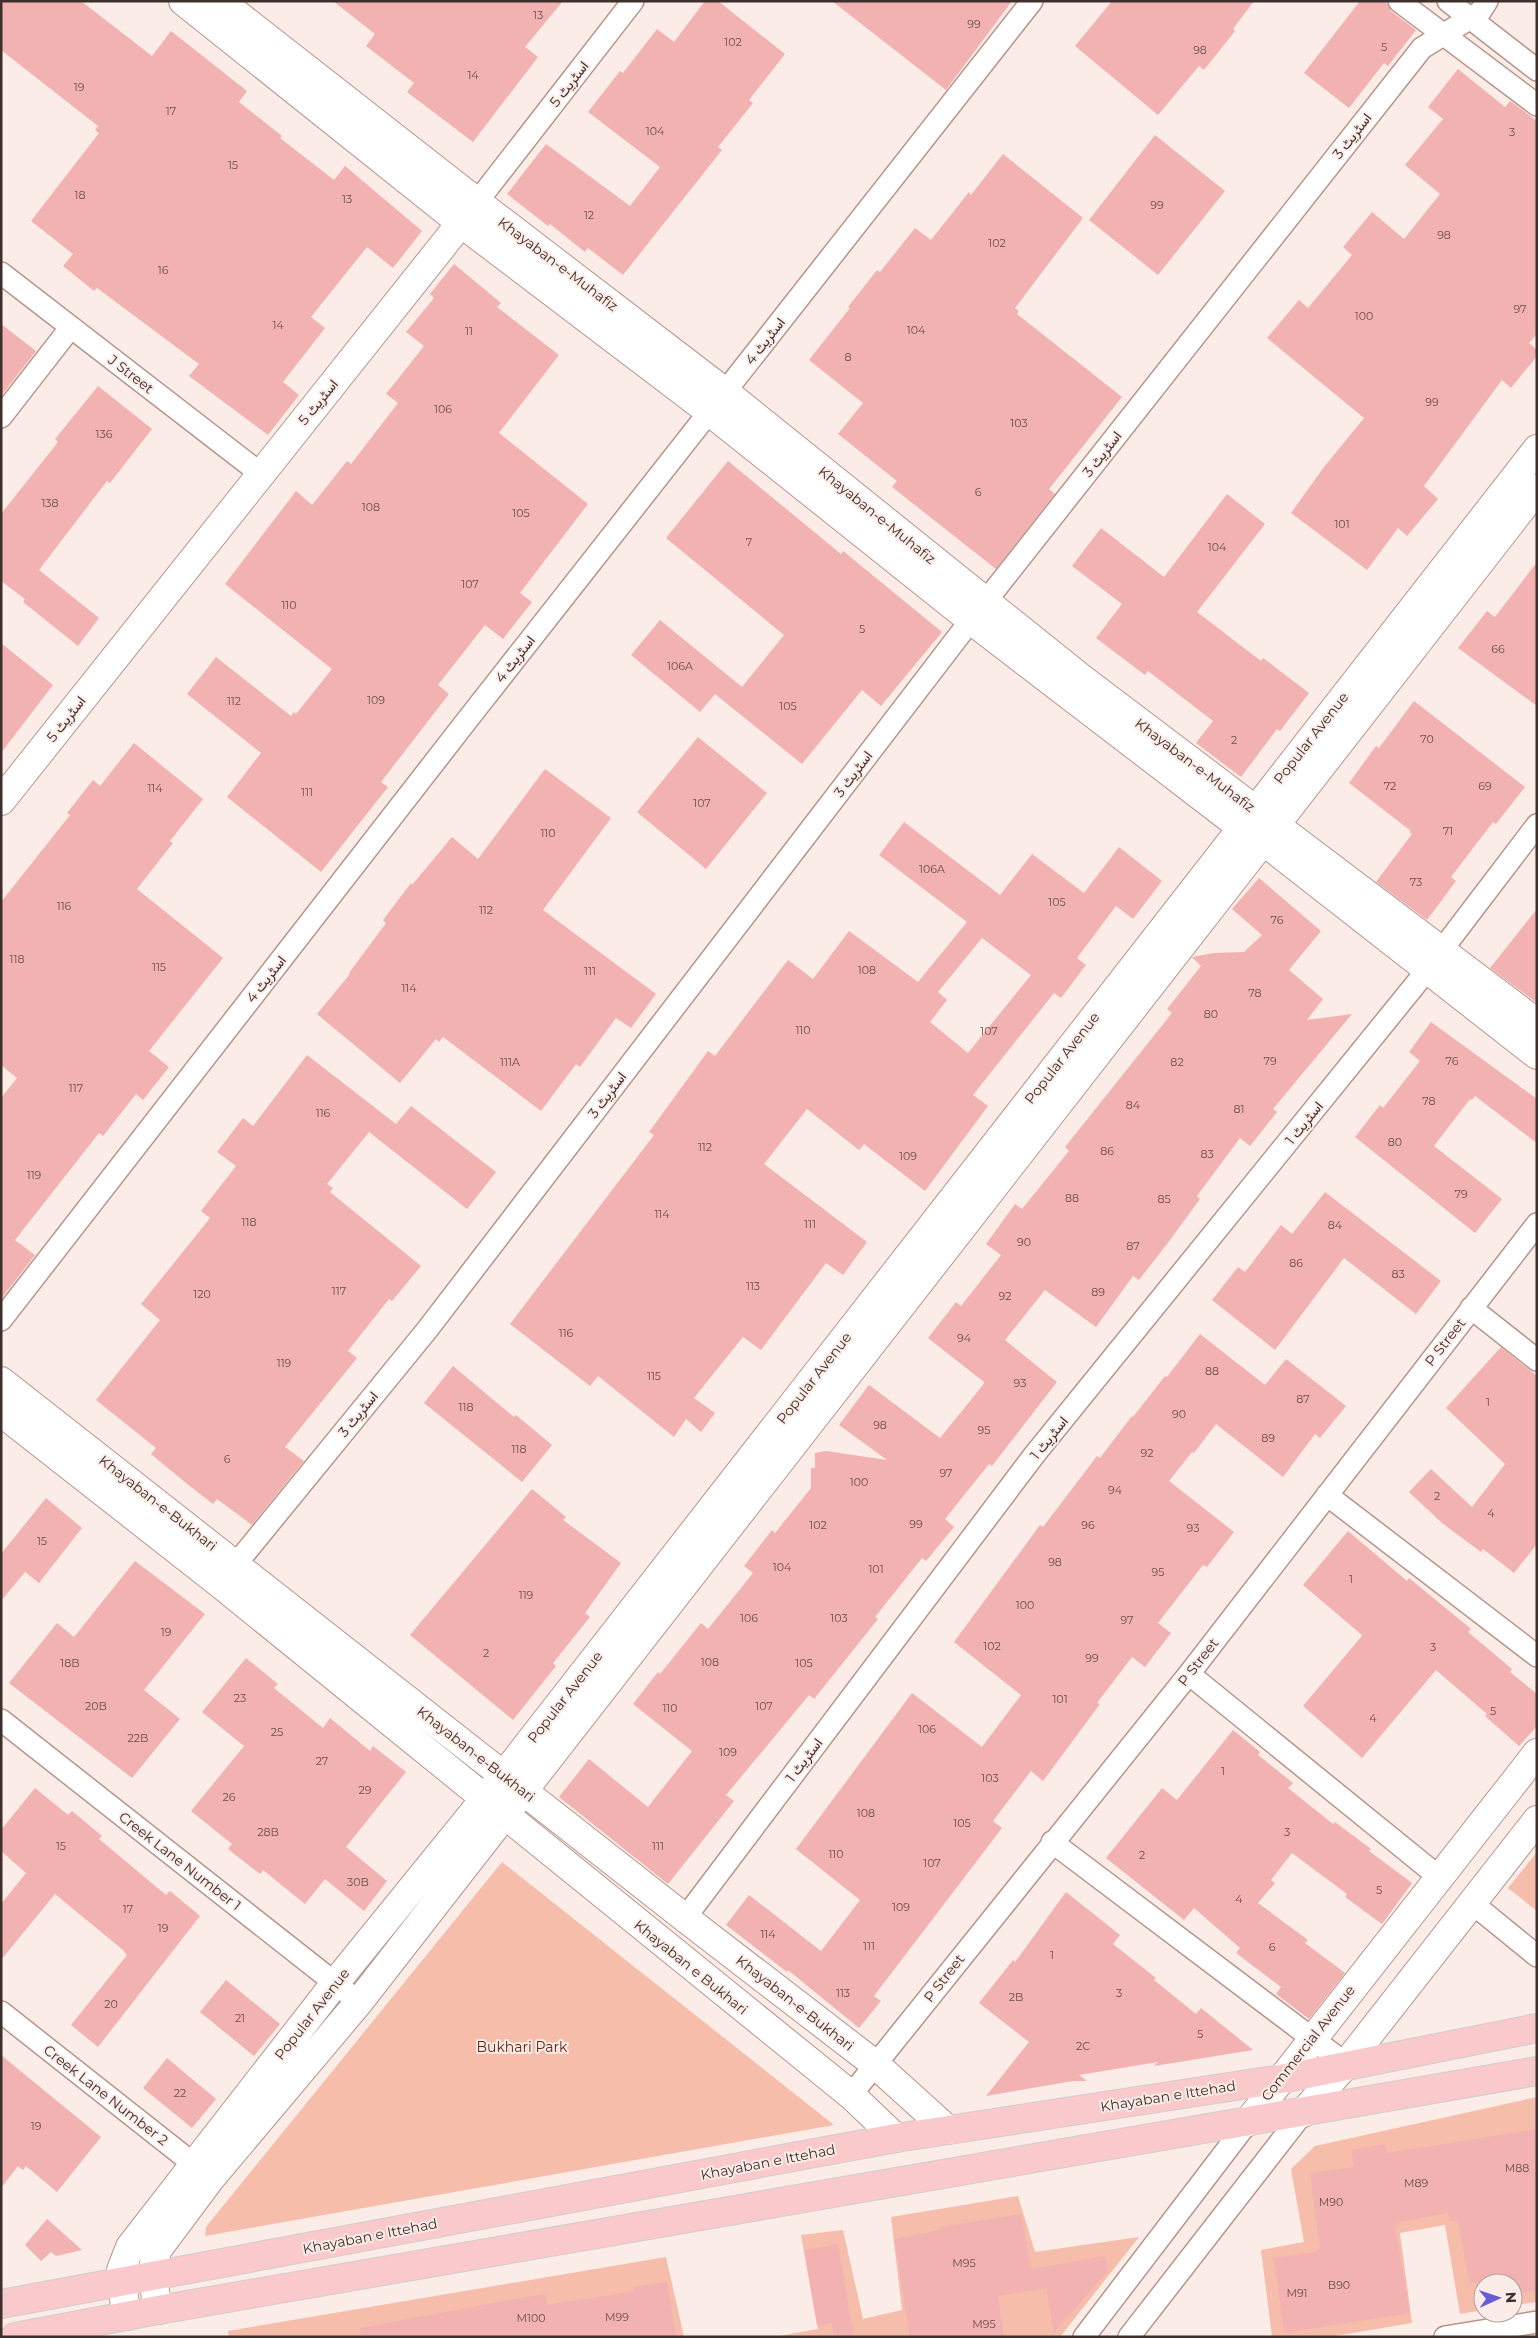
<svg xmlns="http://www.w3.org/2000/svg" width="1538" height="2338" viewBox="0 0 1538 2338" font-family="Montserrat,Vazirmatn,sans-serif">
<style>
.green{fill:#f6beaa}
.building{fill:#f2b2b1;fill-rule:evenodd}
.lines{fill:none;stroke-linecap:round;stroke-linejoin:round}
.street-casing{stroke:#b7968a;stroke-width:24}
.secondary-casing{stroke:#b7968a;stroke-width:30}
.primary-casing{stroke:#d0cdcc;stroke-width:30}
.street{stroke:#fff;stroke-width:21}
.secondary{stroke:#fff;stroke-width:28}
.primary{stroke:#fac9cb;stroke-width:28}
.labels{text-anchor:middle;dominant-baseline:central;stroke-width:4;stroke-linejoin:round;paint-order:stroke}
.number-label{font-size:11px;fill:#6a504c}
.street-label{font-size:14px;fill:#3d2f2b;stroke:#fbece7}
.park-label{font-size:14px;fill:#632711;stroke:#fbece7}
</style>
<rect width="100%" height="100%" fill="#fbece7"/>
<path class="green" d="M1537,1852V1911L1508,1888Z
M502,1862L834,2125L205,2236L206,2227Z
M1537,2097V2302L1513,2305V2283H1483V2310L1460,2314L1445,2225L1400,2233L1412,2323L1329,2337H1272L1261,2250L1304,2242L1291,2169L1315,2146Z
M1018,2196L1035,2252L1139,2237L1060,2337H774L818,2329L801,2235L843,2230L863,2319L902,2310L891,2217Z
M666,2257L684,2337H229L228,2331Z"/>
<path class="building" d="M1,1H81L152,56L171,31L247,91L239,102L282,136L280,138L334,180L345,166L422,231L393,268L367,247L311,317L325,328L283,382L299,395L268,435L189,376L199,364L97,288L94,291L63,266L73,254L31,221L99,133L95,130L98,126L1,50Z
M333,1H563L525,47L538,57L473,142L407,92L414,83L366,46L375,34Z
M705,1H718L785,54L749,100L753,103L718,147L722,150L623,275L588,248L585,252L550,224L548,226L507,194L546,144L630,206L660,167L588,112L620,71L623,73L657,29L674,42Z
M832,1H1012L946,90Z
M1112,1H1254L1233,29L1235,31L1204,70L1199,66L1158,115L1075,46Z
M1360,1H1385L1391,11L1416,30L1388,66L1384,63L1349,108L1304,73Z
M1458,69L1505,107L1510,101L1537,121V334L1529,343L1537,350V356L1511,388L1502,380L1424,486L1438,499L1407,536L1398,528L1367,570L1291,513L1324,467L1364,418L1267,338L1299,300L1308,308L1352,255L1343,247L1372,212L1404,239L1440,194L1405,165L1443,119L1428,107Z
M1155,135L1225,191L1158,275L1089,220Z
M1003,154L1083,218L1015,308L1019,311L1017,314L1122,397L1049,489L1055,494L996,569L892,487L897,481L838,434L863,403L809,360L850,308L848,307L877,270L880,272L915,228L931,240L969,192L971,195Z
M454,264L501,303L497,307L559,355L499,433L588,504L520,593L532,602L503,639L485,625L438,685L449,694L381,782L388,787L321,872L227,797L261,753L187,694L216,657L291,716L294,712L296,714L332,669L225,584L296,491L312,505L347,461L351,464L398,403L386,394L424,346L406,332L434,298L430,294Z
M1,324L36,351L1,396Z
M98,386L152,429L110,483L107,481L39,570L99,618L78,646L23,602L25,599L1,581V514L58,442L55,439Z
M728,461L841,554L843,551L942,632L881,706L862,690L802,764L715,694L700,712L631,655L660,620L742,687L784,635L666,538Z
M1227,494L1265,524L1197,612L1261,661L1263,658L1309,693L1280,731L1277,729L1241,777L1196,743L1213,721L1148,671L1145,675L1096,638L1122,604L1072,566L1101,528L1164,577Z
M1537,562V706L1458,648L1487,611L1495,617Z
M1,643L53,685L1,753Z
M1414,701L1525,787L1496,824L1493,822L1451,877L1456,881L1427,920L1376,882L1412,834L1409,832L1411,831L1349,783L1376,746L1379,748Z
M698,737L767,793L706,869L637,812Z
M134,743L203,799L170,841L173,843L137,889L223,958L149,1051L169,1067L143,1100L136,1094L103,1136L99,1133L15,1240L35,1255L1,1299V1098L17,1078L1,1065V902L70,815L67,813L93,780L100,786Z
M545,769L611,818L543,910L656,994L631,1028L616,1018L580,1067L576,1064L541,1111L443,1037L439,1042L436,1039L400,1083L317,1014L350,974L349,973L386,923L383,920L411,883L412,885L452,837L478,859Z
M904,822L1000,895L1032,854L1084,893L1119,847L1162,881L1133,919L1116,906L1077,958L1086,965L1061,998L1054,993L973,1095L988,1106L925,1191L864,1144L859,1150L807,1109L764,1164L867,1242L843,1275L826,1263L761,1350L743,1337L694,1398L715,1413L701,1432L686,1419L674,1437L598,1376L590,1386L510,1324L654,1135L649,1132L708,1051L715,1056L788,960L813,979L849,931L918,982L967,922L879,855ZM982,938L1031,975L968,1053L930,1022L947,1000L938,992Z
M1259,878L1321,931L1289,970L1323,999L1307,1020L1352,1014L1273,1109L1277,1112L1250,1146L1240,1138L1197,1196L1200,1199L1167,1244L1139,1280L1133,1276L1096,1327L1045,1290L1005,1340L1057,1382L992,1466L989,1464L945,1519L954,1527L926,1561L922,1558L875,1617L878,1619L814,1699L809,1695L726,1795L734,1801L668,1884L559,1797L589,1759L648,1807L692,1751L633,1704L658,1672L660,1674L701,1623L708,1629L753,1573L744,1566L772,1530L775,1533L811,1488V1468H815V1453L826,1451L887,1460L839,1425L869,1385L940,1438L983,1385L984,1382L928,1338L956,1302L961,1306L1001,1255L986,1244L1015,1204L1022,1209L1069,1151L1065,1147L1172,1013L1167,1009L1201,966L1192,957L1214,953L1244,952L1262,935L1232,909Z
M1537,909V1003L1490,968Z
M1431,1022L1537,1099V1143L1475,1096L1472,1100L1470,1099L1434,1146L1502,1199L1475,1233L1355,1137L1380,1105L1383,1108L1420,1061L1409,1052Z
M307,1055L396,1124L411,1106L496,1172L467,1209L369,1132L327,1184L333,1188L330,1192L421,1266L392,1301L389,1299L348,1351L357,1358L285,1447L304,1461L252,1525L217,1499L213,1504L186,1483L151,1454L156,1448L96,1400L160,1320L141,1304L210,1218L201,1211L236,1166L217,1152L243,1118L253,1126Z
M1325,1192L1441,1281L1416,1314L1344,1258L1275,1350L1212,1300L1238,1267L1245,1272L1281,1225L1292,1234Z
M1200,1334L1265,1385L1286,1359L1346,1406L1320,1438L1315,1434L1283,1477L1216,1424L1194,1453L1192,1452L1169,1481L1234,1532L1207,1567L1203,1565L1158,1623L1171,1633L1145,1667L1132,1657L1097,1703L1100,1704L1043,1781L1031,1771L993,1821L1002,1828L874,1996L881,2001L859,2028L788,1970L787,1972L726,1925L749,1895L821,1951L860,1900L796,1849L912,1693L982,1747L1021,1695L954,1642L1040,1525L1043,1527L1097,1456L1100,1458L1132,1416L1133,1417L1165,1376L1167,1377Z
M1501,1347L1537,1376V1544L1514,1573L1483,1549L1481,1552L1442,1523L1409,1492L1431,1469L1472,1507L1505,1464L1446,1408Z
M453,1366L514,1417L516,1415L552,1445L522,1482L424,1403Z
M532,1489L566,1517L563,1520L621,1563L585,1613L590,1617L553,1663L556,1666L513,1720L410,1635Z
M46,1498L82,1528L39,1583L25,1572L1,1601V1554Z
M1348,1531L1407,1581L1409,1578L1471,1629L1468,1632L1512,1669L1510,1672L1537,1694V1726L1519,1746L1485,1716L1487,1714L1436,1670L1362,1758L1303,1706L1361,1637L1362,1635L1303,1585Z
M135,1561L205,1614L144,1690L180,1719L132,1778L9,1683L57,1623L74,1637Z
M246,1658L278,1684L274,1688L323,1728L330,1718L370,1751L373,1746L406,1772L346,1847L387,1881L364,1911L325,1879L305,1904L263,1870L260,1874L228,1849L232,1844L191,1811L244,1746L202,1712Z
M1233,1730L1260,1752L1258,1755L1293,1783L1288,1788L1333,1824L1335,1822L1371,1849L1369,1851L1412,1883L1382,1924L1345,1897L1347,1894L1292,1853L1271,1880L1275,1883L1258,1903L1308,1940L1305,1943L1345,1973L1309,2019L1276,1994L1281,1987L1236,1953L1240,1948L1194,1908L1184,1920L1106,1858L1162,1788L1177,1800Z
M35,1788L68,1815L72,1811L102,1836L99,1839L166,1895L170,1891L200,1916L98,2047L71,2025L127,1955L123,1950L55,1894L1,1960V1904L26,1873L1,1851V1830Z
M1066,1892L1120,1935L1113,1944L1156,1978L1154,1980L1196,2014L1201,2008L1253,2050L1154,2066L1158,2062L1079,2075L1087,2081H1073L986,2096L1029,2042L979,2003L1013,1960L1015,1962Z
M226,1980L280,2024L254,2056L200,2012Z
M1,2055L101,2137L57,2192L26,2166L23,2170L18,2166L1,2188Z
M167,2058L216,2099L192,2128L143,2088Z
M1537,2129V2291L1515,2294L1513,2283H1469L1458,2220L1450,2221L1448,2213L1399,2222V2225L1395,2226L1410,2313L1284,2333L1274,2258L1317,2252V2250L1320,2249L1310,2173L1354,2167L1351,2150L1385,2144L1387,2153Z
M1021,2214L1031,2269L1105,2256L1108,2271L1054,2333L1046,2288L998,2296L1004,2337H910L894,2239L940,2230V2227Z
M47,2219L82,2250L56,2256L51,2252L41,2261L25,2245Z
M838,2244L854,2337H834L832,2323L817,2325L804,2250Z
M667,2282L676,2337H361L360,2328L510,2300L545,2294L547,2305L635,2291L634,2287Z"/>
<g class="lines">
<g class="street-casing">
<path id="street" d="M1399,1L1537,105
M1448,1L1537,70
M477,202L633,1
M1,273L261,474
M1,417L71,327
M1441,951L1537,825
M1471,1308L1537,1360
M1,1320L468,719L1032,1
M1327,1495L1537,1656
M236,1564L427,1330L971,620L1422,48L1480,12L1487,1
M1189,1674L1439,1877
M1,1720L359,2002
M1052,1842L1346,2064
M1472,1903L1537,1956
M685,1918L1035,1454L1428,969
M1,2012L205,2173
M851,2095L1189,1674L1537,1224
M1084,2337L1248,2122
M1129,2337L1303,2113
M1445,2337L1537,2322"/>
</g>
<g class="secondary-casing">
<path id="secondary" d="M183,1L461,223L710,412L971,620L1241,827L1262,840L1537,1055
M220,1L477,202L725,392L1081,678L1537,1023
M1,801L472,209
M1,1381L685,1918L876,2065L948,2130
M1,1412L219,1583L851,2095L896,2138
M1303,2113L1346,2064L1537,1820
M1248,2122L1537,1753
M158,2310C155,2289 149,2269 158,2249L211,2178L359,2002L1537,489
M126,2316L121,2270L130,2247L336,1982L504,1775L1537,449"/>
</g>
<g class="primary-casing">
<path id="primary" d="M1,2304L896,2138L1281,2079L1537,2028
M15,2337L158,2310L1537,2071"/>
</g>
<use href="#street" class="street"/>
<use href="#secondary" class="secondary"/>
<use href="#primary" class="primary"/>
</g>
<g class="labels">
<g class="number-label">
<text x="538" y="15">13</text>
<text x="974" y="24">99</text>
<text x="733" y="42">102</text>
<text x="1384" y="47">5</text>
<text x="1200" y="50">98</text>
<text x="473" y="75">14</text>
<text x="79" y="87">19</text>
<text x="171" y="111">17</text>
<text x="655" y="131">104</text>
<text x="1512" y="132">3</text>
<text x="233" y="165">15</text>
<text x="80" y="195">18</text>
<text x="347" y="199">13</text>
<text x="1157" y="205">99</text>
<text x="589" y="215">12</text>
<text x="1444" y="235">98</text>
<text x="997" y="243">102</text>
<text x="163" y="270">16</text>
<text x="1520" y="309">97</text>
<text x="1364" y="316">100</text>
<text x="278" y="325">14</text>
<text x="916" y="330">104</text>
<text x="469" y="331">11</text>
<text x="848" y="357">8</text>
<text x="1432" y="402">99</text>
<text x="443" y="409">106</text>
<text x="1019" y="423">103</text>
<text x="104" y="434">136</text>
<text x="978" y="492">6</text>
<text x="50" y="503">138</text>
<text x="371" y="507">108</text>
<text x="521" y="513">105</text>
<text x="1342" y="524">101</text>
<text x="749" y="542">7</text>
<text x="1217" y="547">104</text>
<text x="470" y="584">107</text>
<text x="289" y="605">110</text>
<text x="862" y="629">5</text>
<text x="1498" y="649">66</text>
<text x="680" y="666">106A</text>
<text x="376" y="700">109</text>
<text x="234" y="701">112</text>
<text x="788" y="706">105</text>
<text x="1427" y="739">70</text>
<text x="1234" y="740">2</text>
<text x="1390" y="786">72</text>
<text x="1485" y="786">69</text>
<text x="155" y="788">114</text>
<text x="307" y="792">111</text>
<text x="702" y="803">107</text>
<text x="1448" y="831">71</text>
<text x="548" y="833">110</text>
<text x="932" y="869">106A</text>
<text x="1416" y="882">73</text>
<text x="1057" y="902">105</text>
<text x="64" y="906">116</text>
<text x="486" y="910">112</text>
<text x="1277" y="920">76</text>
<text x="17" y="959">118</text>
<text x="159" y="967">115</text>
<text x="867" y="970">108</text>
<text x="590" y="971">111</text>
<text x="409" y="988">114</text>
<text x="1255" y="993">78</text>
<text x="1211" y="1014">80</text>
<text x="803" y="1030">110</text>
<text x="989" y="1031">107</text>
<text x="1270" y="1061">79</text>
<text x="1452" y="1061">76</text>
<text x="510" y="1062">111A</text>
<text x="1177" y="1062">82</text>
<text x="76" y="1088">117</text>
<text x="1429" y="1101">78</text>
<text x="1133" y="1105">84</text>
<text x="1239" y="1109">81</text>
<text x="323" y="1113">116</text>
<text x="1395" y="1142">80</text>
<text x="705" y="1147">112</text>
<text x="1107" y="1151">86</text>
<text x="1207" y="1154">83</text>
<text x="908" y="1156">109</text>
<text x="34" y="1175">119</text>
<text x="1461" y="1194">79</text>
<text x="1072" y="1198">88</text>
<text x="1164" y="1199">85</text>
<text x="662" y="1214">114</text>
<text x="249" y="1222">118</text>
<text x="810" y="1224">111</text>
<text x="1335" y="1225">84</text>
<text x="1024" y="1242">90</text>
<text x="1133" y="1246">87</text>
<text x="1296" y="1263">86</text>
<text x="1398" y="1274">83</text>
<text x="753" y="1286">113</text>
<text x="339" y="1291">117</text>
<text x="1098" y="1292">89</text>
<text x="202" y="1294">120</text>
<text x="1005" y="1296">92</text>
<text x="566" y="1333">116</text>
<text x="964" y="1338">94</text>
<text x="284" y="1363">119</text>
<text x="1212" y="1371">88</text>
<text x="654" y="1376">115</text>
<text x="1020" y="1383">93</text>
<text x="1303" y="1399">87</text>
<text x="1488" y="1402">1</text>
<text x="466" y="1407">118</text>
<text x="1179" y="1414">90</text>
<text x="880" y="1425">98</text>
<text x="984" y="1430">95</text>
<text x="1268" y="1438">89</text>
<text x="519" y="1449">118</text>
<text x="1147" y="1453">92</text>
<text x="227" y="1459">6</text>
<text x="946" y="1473">97</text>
<text x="859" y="1482">100</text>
<text x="1115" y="1490">94</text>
<text x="1437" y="1496">2</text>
<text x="1491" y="1513">4</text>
<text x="916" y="1524">99</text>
<text x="818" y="1525">102</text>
<text x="1088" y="1525">96</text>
<text x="1193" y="1528">93</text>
<text x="42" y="1541">15</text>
<text x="1055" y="1562">98</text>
<text x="782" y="1567">104</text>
<text x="876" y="1569">101</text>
<text x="1158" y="1572">95</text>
<text x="1351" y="1579">1</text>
<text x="526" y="1595">119</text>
<text x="1025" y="1605">100</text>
<text x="749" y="1618">106</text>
<text x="839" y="1618">103</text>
<text x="1127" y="1620">97</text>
<text x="166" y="1632">19</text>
<text x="992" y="1646">102</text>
<text x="1433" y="1647">3</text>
<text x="486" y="1653">2</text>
<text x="1092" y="1658">99</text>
<text x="710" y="1662">108</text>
<text x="70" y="1663">18B</text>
<text x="804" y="1663">105</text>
<text x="240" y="1698">23</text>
<text x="1060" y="1699">101</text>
<text x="96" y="1706">20B</text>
<text x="764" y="1706">107</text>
<text x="670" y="1708">110</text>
<text x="1493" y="1711">5</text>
<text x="1373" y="1718">4</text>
<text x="927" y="1729">106</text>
<text x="277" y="1732">25</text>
<text x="138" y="1738">22B</text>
<text x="728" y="1752">109</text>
<text x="322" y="1761">27</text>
<text x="1223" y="1771">1</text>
<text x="990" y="1778">103</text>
<text x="365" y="1790">29</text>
<text x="229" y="1797">26</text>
<text x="866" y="1813">108</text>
<text x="962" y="1823">105</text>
<text x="268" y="1832">28B</text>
<text x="1287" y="1832">3</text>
<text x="61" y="1846">15</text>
<text x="658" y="1846">111</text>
<text x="836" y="1854">110</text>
<text x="1142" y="1855">2</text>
<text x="932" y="1863">107</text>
<text x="358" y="1882">30B</text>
<text x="1379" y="1890">5</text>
<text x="1239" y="1899">4</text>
<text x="901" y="1907">109</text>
<text x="128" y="1909">17</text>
<text x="163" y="1928">19</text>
<text x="768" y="1934">114</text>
<text x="869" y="1946">111</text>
<text x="1272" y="1947">6</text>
<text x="1052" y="1955">1</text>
<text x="843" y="1993">113</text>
<text x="1119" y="1993">3</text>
<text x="1016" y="1997">2B</text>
<text x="111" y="2004">20</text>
<text x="240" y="2018">21</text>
<text x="1200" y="2034">5</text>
<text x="1083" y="2046">2C</text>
<text x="180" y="2093">22</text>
<text x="36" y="2126">19</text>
<text x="1517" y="2168">M88</text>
<text x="1416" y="2183">M89</text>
<text x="1331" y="2202">M90</text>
<text x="964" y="2263">M95</text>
<text x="1339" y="2285">B90</text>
<text x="1297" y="2293">M91</text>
<text x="617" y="2317">M99</text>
<text x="531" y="2318">M100</text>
<text x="984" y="2324">M95</text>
</g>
<g class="street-label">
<text transform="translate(569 84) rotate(-52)">اسٹریٹ 5</text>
<text transform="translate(1352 136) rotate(-52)">اسٹریٹ 3</text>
<text transform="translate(558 264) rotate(37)">Khayaban-e-Muhafiz</text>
<text transform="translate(765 341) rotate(-52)">اسٹریٹ 4</text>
<text transform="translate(131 374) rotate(38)">J Street</text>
<text transform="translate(318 402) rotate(-51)">اسٹریٹ 5</text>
<text transform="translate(1102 454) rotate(-52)">اسٹریٹ 3</text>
<text transform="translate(877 515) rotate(39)">Khayaban-e-Muhafiz</text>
<text transform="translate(515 659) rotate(-52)">اسٹریٹ 4</text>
<text transform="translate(66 719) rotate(-52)">اسٹریٹ 5</text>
<text transform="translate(1311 738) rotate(-52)">Popular Avenue</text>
<text transform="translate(1195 765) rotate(37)">Khayaban-e-Muhafiz</text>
<text transform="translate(853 774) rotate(-53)">اسٹریٹ 3</text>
<text transform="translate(266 979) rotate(-52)">اسٹریٹ 4</text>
<text transform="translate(1062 1058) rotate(-52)">Popular Avenue</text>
<text transform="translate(607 1095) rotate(-53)">اسٹریٹ 3</text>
<text transform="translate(1304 1123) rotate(-51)">اسٹریٹ 1</text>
<text transform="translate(1445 1342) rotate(-52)">P Street</text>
<text transform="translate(814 1378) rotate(-52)">Popular Avenue</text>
<text transform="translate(358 1414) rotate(-51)">اسٹریٹ 3</text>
<text transform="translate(1049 1438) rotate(-51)">اسٹریٹ 1</text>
<text transform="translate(158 1503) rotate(38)">Khayaban-e-Bukhari</text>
<text transform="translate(1198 1662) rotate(-52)">P Street</text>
<text transform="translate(565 1697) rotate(-52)">Popular Avenue</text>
<text transform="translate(476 1754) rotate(38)">Khayaban-e-Bukhari</text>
<text transform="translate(804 1760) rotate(-53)">اسٹریٹ 1</text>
<text transform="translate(180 1861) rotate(38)">Creek Lane Number 1</text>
<text transform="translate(691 1967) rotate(39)">Khayaban e Bukhari</text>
<text transform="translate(944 1978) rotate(-52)">P Street</text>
<text transform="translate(795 2003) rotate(38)">Khayaban-e-Bukhari</text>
<text transform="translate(312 2014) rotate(-52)">Popular Avenue</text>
<text transform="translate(1308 2043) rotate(-52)">Commercial Avenue</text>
<text transform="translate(106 2095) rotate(38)">Creek Lane Number 2</text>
<text transform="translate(1168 2096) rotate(-9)">Khayaban e Ittehad</text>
<text transform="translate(768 2162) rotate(-11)">Khayaban e Ittehad</text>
<text transform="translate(370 2236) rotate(-11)">Khayaban e Ittehad</text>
</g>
<g class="park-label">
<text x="522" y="2047">Bukhari Park</text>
</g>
</g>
<rect width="1538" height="2338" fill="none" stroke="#3d2f2b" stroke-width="5"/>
<g transform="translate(1498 2298) rotate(87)"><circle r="24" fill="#fbece7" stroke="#afa09c"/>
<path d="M0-4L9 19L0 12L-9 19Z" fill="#685cd5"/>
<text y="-8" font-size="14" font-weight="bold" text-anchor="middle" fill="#3d2f2b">N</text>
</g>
</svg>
